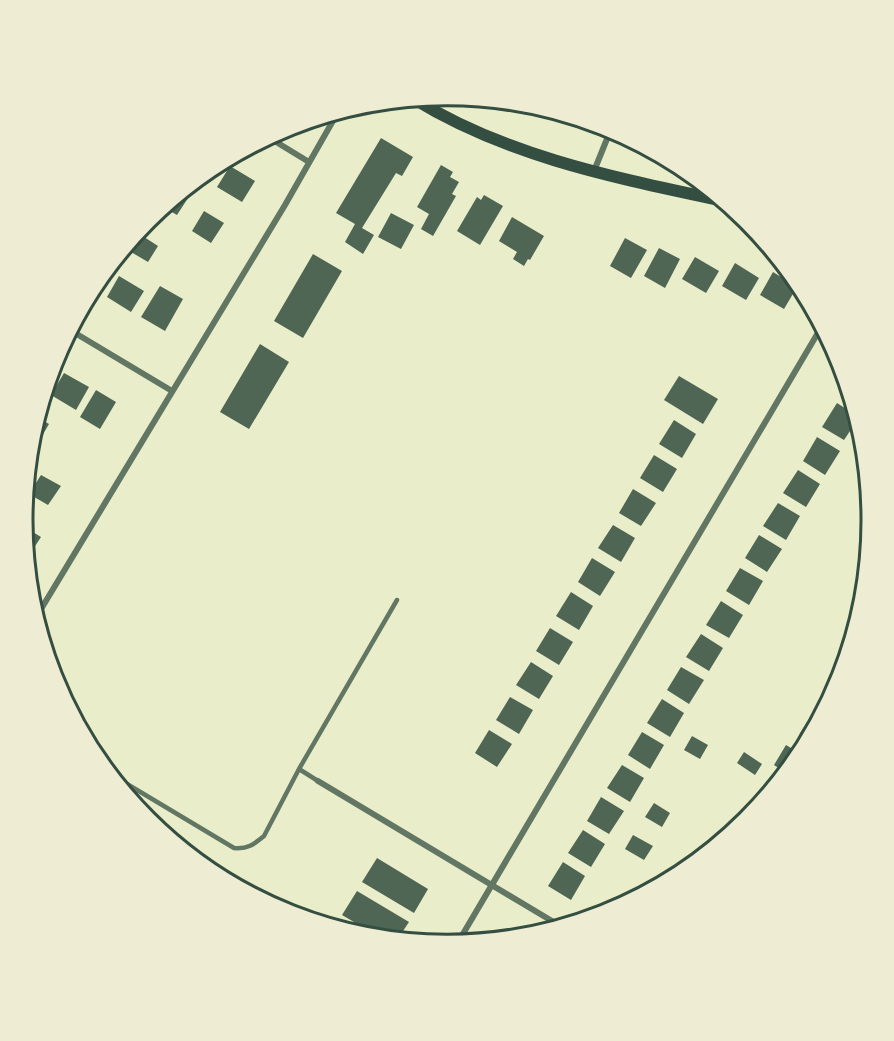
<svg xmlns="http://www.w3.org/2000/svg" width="894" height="1041" viewBox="0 0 894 1041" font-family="'Noto Sans',sans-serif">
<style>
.building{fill:#4f6655}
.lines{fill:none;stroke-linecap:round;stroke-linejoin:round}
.service{stroke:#617663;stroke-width:4.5}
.minor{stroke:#617663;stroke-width:6}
.secondary{stroke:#344e41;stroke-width:12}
.rim{fill:none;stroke:#344e41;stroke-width:3}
</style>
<rect width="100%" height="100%" fill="#e9edc9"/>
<path class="building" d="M381,138L413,157L402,176L396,173L362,228L374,235L363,254L345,242L355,224L336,213Z
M221,162L210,182L200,176L211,167Z
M441,165L453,172L450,177L459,182L452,194L456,196L433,236L421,229L429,214L417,207Z
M230,166L255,181L242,202L217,187Z
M180,193L188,198L177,215L163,207Z
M484,195L503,206L480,245L457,231L477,197L481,200Z
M204,211L224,223L211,243L192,231Z
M391,213L414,225L401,249L378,237Z
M512,217L544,236L530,260L528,259L524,266L513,259L517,252L499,241Z
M141,235L158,246L148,262L131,252Z
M625,238L647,250L631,278L610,266Z
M659,248L680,259L665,288L644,276Z
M313,254L342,271L303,338L274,321Z
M695,257L719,271L706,293L682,279Z
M112,263L116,266L98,295L91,290L94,284Z
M735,263L759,278L746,300L722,286Z
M773,272L797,287L784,309L760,295Z
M119,276L144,291L131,312L107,297Z
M160,286L183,299L165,331L141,317Z
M260,344L289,362L249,429L220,412Z
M53,364L57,367L49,381H48Z
M64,373L89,387L76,410L51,395Z
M679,376L718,399L703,424L664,400Z
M96,390L116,402L100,429L80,417Z
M837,403L857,416L858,419L844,440L822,427Z
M37,417L49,424L38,443L31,439Z
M674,420L696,434L682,458L659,444Z
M817,437L840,451L825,475L803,461Z
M654,455L677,469L663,492L640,478Z
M28,469L36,474L25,491Z
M798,470L820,484L806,507L783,493Z
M41,475L61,486L48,505L29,494Z
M633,489L656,503L641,526L619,513Z
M778,503L800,516L786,540L763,526Z
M613,525L635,538L621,562L598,548Z
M23,526L41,537L28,557L26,556Z
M759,535L782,549L767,572L745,558Z
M592,558L615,572L600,596L578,582Z
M740,568L763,581L749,605L726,591Z
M571,592L593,606L579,630L556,616Z
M721,601L743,615L729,638L706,625Z
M550,628L573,642L559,665L536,651Z
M701,634L723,648L709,671L686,657Z
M531,662L553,676L539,699L516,685Z
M681,667L704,680L689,704L667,690Z
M510,697L533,710L519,734L496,720Z
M662,699L684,713L670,737L647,723Z
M813,712L821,717L808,741L799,735Z
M489,730L512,744L497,767L475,753Z
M642,732L664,745L650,769L628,755Z
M692,736L708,745L700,759L684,750Z
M786,745L801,754L786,773L774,765Z
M744,752L762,764L755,775L737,763Z
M622,765L644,778L630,802L607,788Z
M601,797L624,811L609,834L587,821Z
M654,803L670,813L662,827L645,817Z
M583,830L605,844L591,867L568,853Z
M633,835L653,846L644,860L625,849Z
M377,858L428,889L414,913L362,882Z
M563,862L585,876L571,900L548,886Z
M357,891L409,922L397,940L383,939L342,915Z"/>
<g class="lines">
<path class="service" d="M299,769L397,600
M107,772L234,848C248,849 253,845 264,836L299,769L318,781"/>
<path class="minor" d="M268,137L309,162
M594,171L611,129
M70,330L172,391
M35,619L285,205L338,112
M318,781L562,927
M457,944L822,326"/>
<path class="secondary" d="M414,99C508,157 617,178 724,201"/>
</g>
<path d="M0 0H894V1041H0ZM33 520a414 414 0 1 1 828 0a414 414 0 1 1-828 0Z" fill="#eeecd3" fill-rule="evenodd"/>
<path class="rim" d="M33 520a414 414 0 1 1 828 0a414 414 0 1 1-828 0Z"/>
</svg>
